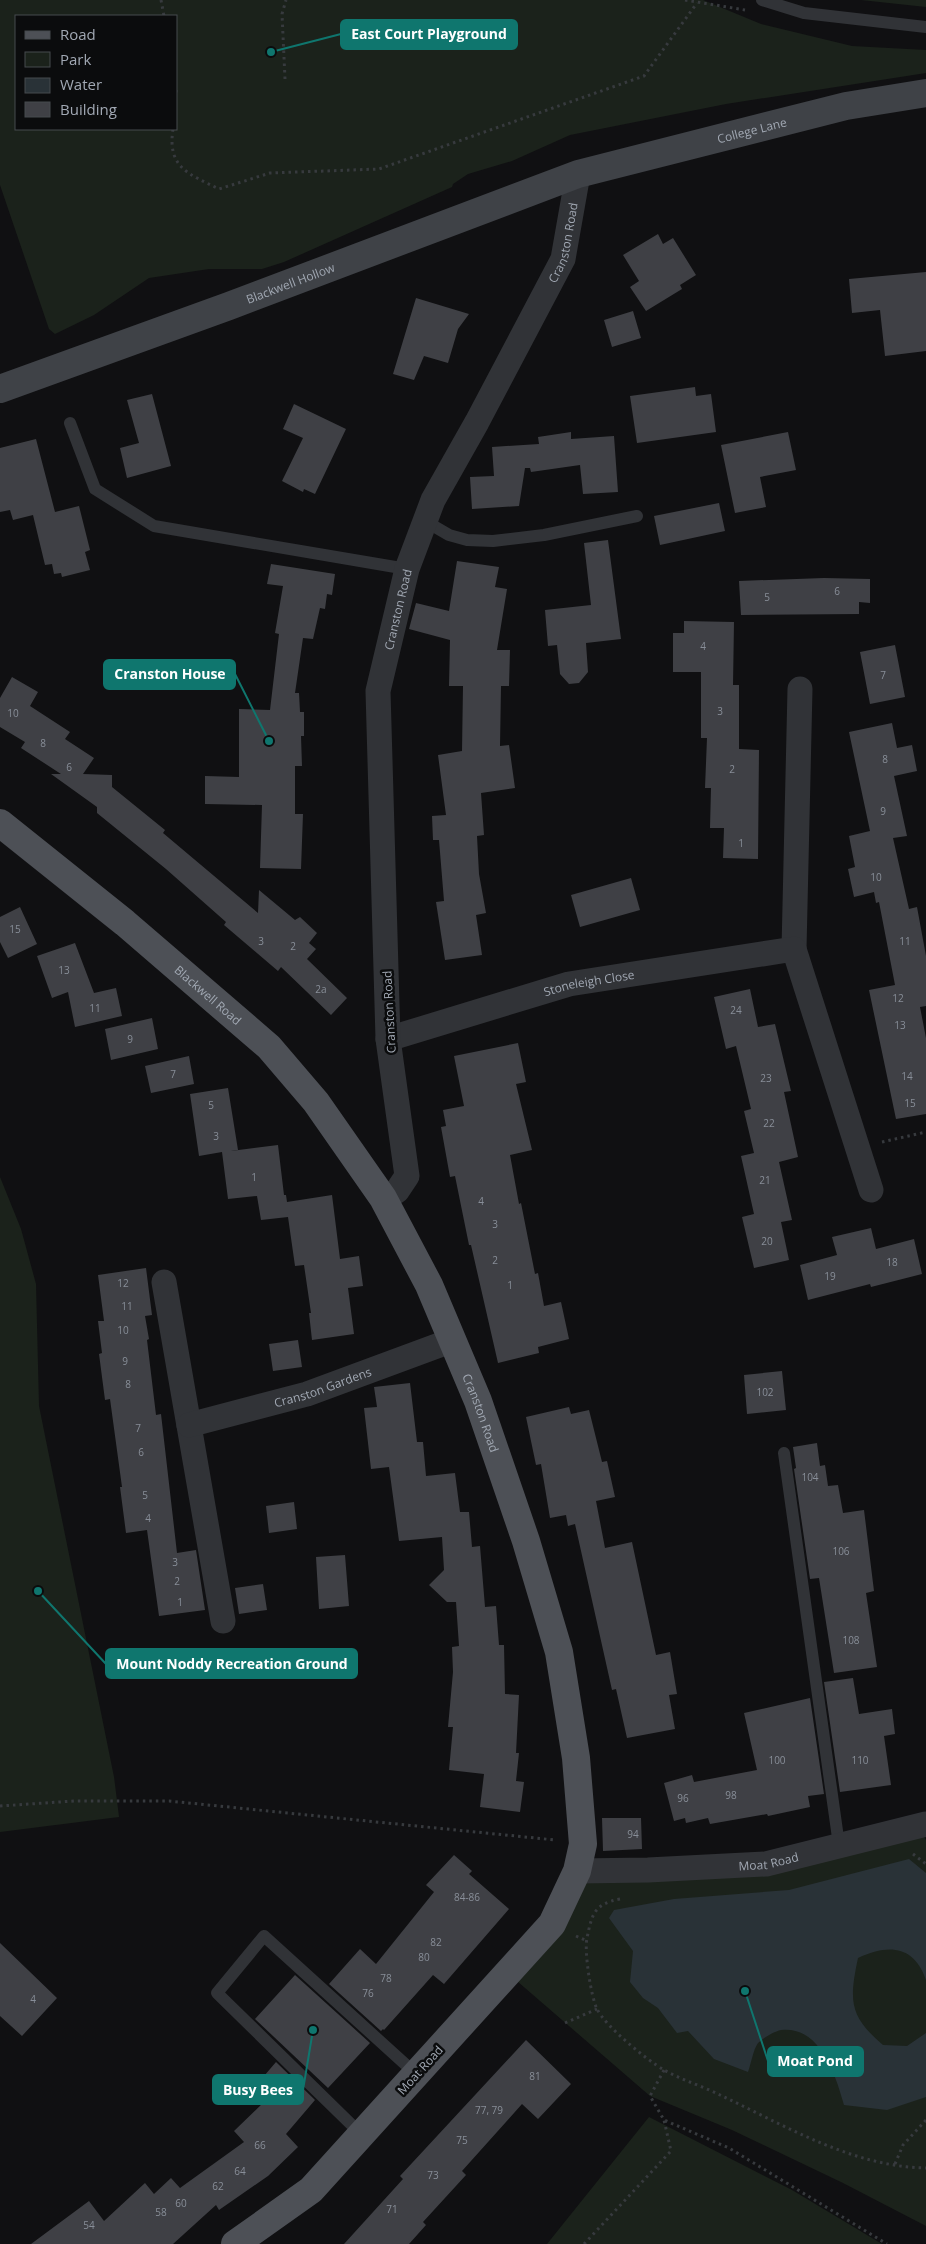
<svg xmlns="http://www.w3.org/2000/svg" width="926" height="2244" viewBox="0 0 926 2244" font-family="'Open Sans',sans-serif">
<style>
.green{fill:#1b221b;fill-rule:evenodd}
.water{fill:#293237}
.building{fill:#3f4045}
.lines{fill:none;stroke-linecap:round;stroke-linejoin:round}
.path{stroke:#373a3e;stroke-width:3;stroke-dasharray:2.5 4;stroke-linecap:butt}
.service{stroke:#313337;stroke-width:12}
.minor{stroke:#313337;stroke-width:25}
.secondary{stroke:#3f4247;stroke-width:28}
.primary{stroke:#4d5056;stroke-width:28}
.labels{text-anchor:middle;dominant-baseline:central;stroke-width:5;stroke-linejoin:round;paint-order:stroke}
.number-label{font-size:10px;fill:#888e98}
.street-label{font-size:12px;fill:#a1a8b3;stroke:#0b0c0d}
.leader{fill:none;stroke:#0f766e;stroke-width:2}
.callout-dot{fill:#0f766e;stroke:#0b0c0d;stroke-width:2}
.callout{fill:#0f766e;stroke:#0f766e;stroke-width:2}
.callout-label{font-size:14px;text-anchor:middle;font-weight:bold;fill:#fff}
</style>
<rect width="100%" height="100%" fill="#101012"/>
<path class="green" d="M0,0H703L761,24L852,46L926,50V73L726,104L570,135L512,161L468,174L453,184L452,187L284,262L262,269H209L149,278L94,315L55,334L49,329L0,185ZM16,16H176V129H16Z
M861,0H926V7Z
M0,1177L21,1229L36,1284L39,1406L114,1777L119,1817L0,1832Z
M924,1837L926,1840V2226L843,2183L732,2130L650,2096L510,1975L577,1871Z
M649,2117L792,2190L882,2244H547Z"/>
<path class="water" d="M909,1859L926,1873V1980C914,1945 888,1944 858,1958C849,2001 849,2016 883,2045L907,2046L926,2033V2097L887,2110L844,2105C836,2076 820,2025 781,2030C775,2031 763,2038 758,2043C753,2050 751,2064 748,2072L714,2059L688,2031L677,2033L658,2008L643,1998L630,1982L633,1951L609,1918L614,1910L674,1899L789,1890Z"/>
<path class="building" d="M658,234L663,244L673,238L696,275L680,285L682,289L646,311L630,287L639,281L623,255Z
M926,272V351L885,356L880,310L852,313L849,279Z
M416,298L469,314L458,329L448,363L424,356L414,380L393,374Z
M633,311L641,338L612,347L604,320Z
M695,387L696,396L711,394L716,432L637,443L630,396Z
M152,394L171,466L127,478L120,448L139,443L127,400Z
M294,404L346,429L315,494L304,489L303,492L282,481L303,438L283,429Z
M571,432V439L614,436L618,492L583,494L580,465L531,472L530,468H525L519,506L472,509L470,477L494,476L492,447L539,444L538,437Z
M788,432L796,470L760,477L766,507L735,513L721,445Z
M36,439L55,512L79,506L90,550L85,552L90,570L62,577L61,573L54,574L52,564L45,565L33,515L13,520L10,510L0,512V448Z
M719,503L725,531L660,545L654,516Z
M608,540L621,639L586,643L588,672L579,683L569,684L560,674L557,645L548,646L545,610L591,605L584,543Z
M457,561L499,567L495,587L507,589L497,650H510L509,686H501L500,746L509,745L515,788L481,793L484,835L477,836L479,874L486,913L476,915L482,955L445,960L436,902L444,901L439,840H433L432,816L446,815L438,755L462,751L463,686H449L450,640L409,629L416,603L449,611Z
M271,564L335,574L332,595L327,594L325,609L320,608L313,639L303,638L295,693H299L300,712H304V736H301L302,766H295V814H303L301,869L260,868L262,805L205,804V776L239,777V709L270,710L279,634L275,633L283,586L267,584Z
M824,578L870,579V603L859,602V614L741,615L739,581Z
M684,621L734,622L733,685H739V749L759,750L758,859L723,858L724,828H710L711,788H705L707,738H701V672H673V633H684Z
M895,645L905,697L870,704L860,652Z
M12,677L38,692L30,706L70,732L65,739L94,758L83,774L112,775V787L165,830L163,833L258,913L259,890L295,920L300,917L317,933L309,943L316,949L307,959L347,998L331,1015L281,967L278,971L224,925L226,922L166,869L97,813V807L51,774H61L21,748L25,742L0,727V698Z
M892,723L897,748L912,745L917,771L894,776L907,836L893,838L909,909L917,907L926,956V1006L920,1007L926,1038V1114L896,1119L869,990L895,985L879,902L876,903L874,892L854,897L848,869L855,867L849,836L870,831L849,732Z
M631,878L640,910L580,927L571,895Z
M20,907L37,944L8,958L0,942V917Z
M75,943L94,993L116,988L122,1016L75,1027L68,992L52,998L37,956Z
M750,989L758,1027L775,1024L791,1091L784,1092L798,1157L779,1162L792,1220L781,1222L789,1260L754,1268L742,1217L754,1214L741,1156L754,1153L744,1111L751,1109L736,1046L726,1049L714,997Z
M152,1018L158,1049L111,1060L105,1029Z
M518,1043L526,1082L516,1084L532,1150L510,1155L519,1204L521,1203L535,1274L538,1273L544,1306L561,1302L569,1339L538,1347L539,1353L498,1363L471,1245H469L455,1176L450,1177L441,1127L446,1126L443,1110L464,1106L454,1056Z
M189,1056L194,1084L151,1093L145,1066Z
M228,1088L238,1150L231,1151L278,1145L284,1195H286L287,1202L332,1195L340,1259L359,1256L363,1286L348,1288L354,1334L312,1340L309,1313H311L304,1265L295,1266L288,1217L261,1220L257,1196L228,1199L222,1152L199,1156L190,1094Z
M871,1228L876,1249L914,1239L922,1274L871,1287L870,1284L808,1300L800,1265L837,1255L832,1237Z
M146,1268L152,1315L145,1316L149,1339L147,1340L156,1415L161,1414L177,1553L196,1550L205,1610L159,1616L147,1530L126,1533L120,1487H122L110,1399L105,1400L99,1354L102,1353L98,1321H104L98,1275Z
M298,1340L302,1367L273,1371L269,1344Z
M782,1371L786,1410L747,1414L744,1375Z
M410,1383L417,1442H423L426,1476L455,1473L460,1512H469L472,1547L480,1546L485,1607L496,1606L499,1645H504L505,1694L519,1695L516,1753H519L516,1781L524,1782L520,1812L480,1807L484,1774L449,1770L453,1727H448L453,1672L452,1647L459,1646L456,1602H447L429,1585L444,1570L442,1537L399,1541L389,1467L371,1469L364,1408L377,1407L374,1387Z
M569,1407L571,1414L589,1410L602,1462L607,1461L615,1497L596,1501L605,1548L632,1542L656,1655L670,1652L677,1694L669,1695L675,1729L627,1738L616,1689L612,1690L575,1524L568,1526L566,1515L550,1518L541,1464L536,1465L526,1417Z
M817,1443L820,1466L825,1465L828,1486L838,1485L843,1513L864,1510L874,1591L866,1593L877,1667L834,1673L819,1578L810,1579L794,1469L796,1468L793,1447Z
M294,1502L297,1529L269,1533L266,1506Z
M345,1555L349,1606L319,1609L316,1557Z
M263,1584L267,1610L239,1614L235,1588Z
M853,1678L859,1714L892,1709L895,1734L884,1736L891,1785L840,1792L824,1682Z
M810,1698L824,1794L808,1796L810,1807L768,1816L767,1814L710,1824L708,1818L686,1823L685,1818L674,1821L664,1783L692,1775L694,1782L757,1770L744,1713Z
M602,1818H641L642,1849L603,1851Z
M454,1855L472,1871L469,1874L509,1909L444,1984L433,1975L384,2030L383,2029L381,2031L329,1984L360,1949L376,1964L434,1892L426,1885Z
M0,1943L57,1998L22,2036L0,2016Z
M295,1975L370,2043L328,2088L255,2019Z
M526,2040L571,2084L538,2119L522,2104L462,2171L466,2175L423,2222L426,2225L409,2244H344L403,2179L400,2176Z
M276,2062L315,2100L286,2134L298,2147L268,2176L219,2210L216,2205L173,2244H31L89,2201L104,2221L145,2183L154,2194L171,2178L180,2188L244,2142L234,2131L265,2101L253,2089Z"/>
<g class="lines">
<path class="path" d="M161,0L164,16
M685,0L745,10
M285,79L282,14L286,0
M176,90V93
M173,129C167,168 189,174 219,189L270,173L379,169L644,76L697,3
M882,1142L926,1132
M0,1806L74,1801H169L555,1840
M913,1854L926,1864
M620,1899C594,1904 592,1914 587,1938C584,1951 591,1997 597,2009C606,2027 647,2060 664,2070C682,2080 702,2086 720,2095C784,2125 853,2167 926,2168
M576,1936L587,1941
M565,2023L597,2009
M664,2070L650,2096L664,2120L729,2148L887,2244
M895,2164L903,2145L926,2120
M584,2244L671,2151L664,2120"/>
<path class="service" d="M762,0L804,13L926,27
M70,423L95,489L154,526L407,569
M425,521L449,535L467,540L493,541L544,535L637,516
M784,1453L839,1845
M362,2135L217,1993L264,1936L416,2074"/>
<g class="minor">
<path d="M794,949L800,689"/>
<path id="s1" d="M388,1039L569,984L794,949L871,1190"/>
<path id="s2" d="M383,1198L397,1191L407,1176L388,1039L378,691L407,569L433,500L477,422L563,259L578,174"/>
<path d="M164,1282L223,1621"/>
<path id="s3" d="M189,1425L307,1394L453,1340"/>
<path id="s4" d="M577,1871L648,1870L766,1864L926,1824"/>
</g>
<path class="secondary" id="s5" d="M0,389L229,306L578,174L846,106L926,93"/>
<path class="primary" id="s6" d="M0,823L125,923L269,1047L316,1102L383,1198L429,1285L478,1401L526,1541L559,1652L576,1758L583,1844L577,1871L552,1924L311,2190L235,2244"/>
</g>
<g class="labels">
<g class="number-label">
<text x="837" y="591">6</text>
<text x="767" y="597">5</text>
<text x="703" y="646">4</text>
<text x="883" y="675">7</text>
<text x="720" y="711">3</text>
<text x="13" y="713">10</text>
<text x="43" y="743">8</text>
<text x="885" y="759">8</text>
<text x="69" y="767">6</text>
<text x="732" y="769">2</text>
<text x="883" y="811">9</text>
<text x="741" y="843">1</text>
<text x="876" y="877">10</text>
<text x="15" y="929">15</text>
<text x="261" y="941">3</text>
<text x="905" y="941">11</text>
<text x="293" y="946">2</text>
<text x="64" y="970">13</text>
<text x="321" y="989">2a</text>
<text x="898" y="998">12</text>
<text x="95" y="1008">11</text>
<text x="736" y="1010">24</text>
<text x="900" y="1025">13</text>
<text x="130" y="1039">9</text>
<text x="173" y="1074">7</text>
<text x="907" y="1076">14</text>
<text x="766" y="1078">23</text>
<text x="910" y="1103">15</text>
<text x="211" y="1105">5</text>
<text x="769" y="1123">22</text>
<text x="216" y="1136">3</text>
<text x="254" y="1177">1</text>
<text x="765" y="1180">21</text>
<text x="481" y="1201">4</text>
<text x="495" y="1224">3</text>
<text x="767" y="1241">20</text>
<text x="495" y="1260">2</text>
<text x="892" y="1262">18</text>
<text x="830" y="1276">19</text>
<text x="123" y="1283">12</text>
<text x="510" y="1285">1</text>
<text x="127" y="1306">11</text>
<text x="123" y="1330">10</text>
<text x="125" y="1361">9</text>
<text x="128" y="1384">8</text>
<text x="765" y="1392">102</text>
<text x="138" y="1428">7</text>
<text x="141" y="1452">6</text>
<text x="810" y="1477">104</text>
<text x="145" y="1495">5</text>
<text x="148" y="1518">4</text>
<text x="841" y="1551">106</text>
<text x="175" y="1562">3</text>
<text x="177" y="1581">2</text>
<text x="180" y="1602">1</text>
<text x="851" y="1640">108</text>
<text x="777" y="1760">100</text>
<text x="860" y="1760">110</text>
<text x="731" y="1795">98</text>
<text x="683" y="1798">96</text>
<text x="633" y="1834">94</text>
<text x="467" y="1897">84-86</text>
<text x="436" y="1942">82</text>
<text x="424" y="1957">80</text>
<text x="386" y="1978">78</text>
<text x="368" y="1993">76</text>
<text x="33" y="1999">4</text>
<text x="535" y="2076">81</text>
<text x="489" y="2110">77, 79</text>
<text x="462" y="2140">75</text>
<text x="260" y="2145">66</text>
<text x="240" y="2171">64</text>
<text x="433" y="2175">73</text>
<text x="218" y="2186">62</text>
<text x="181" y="2203">60</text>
<text x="392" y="2209">71</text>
<text x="161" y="2212">58</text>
<text x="89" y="2225">54</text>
</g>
<g class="street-label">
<text stroke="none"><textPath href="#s5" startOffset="796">College Lane</textPath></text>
<text stroke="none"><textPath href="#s2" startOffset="1009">Cranston Road</textPath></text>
<text stroke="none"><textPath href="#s5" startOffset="309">Blackwell Hollow</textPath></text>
<text stroke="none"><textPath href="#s2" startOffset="604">Cranston Road</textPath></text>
<text stroke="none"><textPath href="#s1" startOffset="209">Stoneleigh Close</textPath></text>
<text stroke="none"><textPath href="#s6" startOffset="270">Blackwell Road</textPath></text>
<text transform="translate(389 1012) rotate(-93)">Cranston Road</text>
<text stroke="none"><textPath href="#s3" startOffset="139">Cranston Gardens</textPath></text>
<text stroke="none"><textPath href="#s6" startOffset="776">Cranston Road</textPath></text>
<text stroke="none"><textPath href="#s4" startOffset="192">Moat Road</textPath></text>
<text transform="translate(420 2070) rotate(-48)">Moat Road</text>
</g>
</g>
<path class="leader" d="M271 52L341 34M269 741L235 674M38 1591L106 1664M745 1991L768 2061M313 2030L303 2090"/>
<g class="callout-dot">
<circle cx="271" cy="52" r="5"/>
<circle cx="269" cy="741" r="5"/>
<circle cx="38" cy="1591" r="5"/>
<circle cx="745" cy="1991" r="5"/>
<circle cx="313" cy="2030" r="5"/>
</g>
<g class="callout">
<rect x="341" y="20" width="176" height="29" rx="5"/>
<rect x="104" y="660" width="131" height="29" rx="5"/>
<rect x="106" y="1649" width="251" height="29" rx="5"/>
<rect x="768" y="2047" width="95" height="29" rx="5"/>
<rect x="213" y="2075" width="90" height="29" rx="5"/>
</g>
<g class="callout-label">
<text x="429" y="39">East Court Playground</text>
<text x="170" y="679">Cranston House</text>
<text x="232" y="1669">Mount Noddy Recreation Ground</text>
<text x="815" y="2066">Moat Pond</text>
<text x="258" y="2095">Busy Bees</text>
</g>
<rect x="15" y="15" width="162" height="115" fill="#0b0c0d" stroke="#474a4f"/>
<rect x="25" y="31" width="25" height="8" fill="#4d5056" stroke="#474a4f"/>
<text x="60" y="40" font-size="15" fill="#a1a8b3">Road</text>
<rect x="25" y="52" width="25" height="15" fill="#1b221b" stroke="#474a4f"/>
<text x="60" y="65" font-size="15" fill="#a1a8b3">Park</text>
<rect x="25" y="78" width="25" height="15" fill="#293237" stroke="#474a4f"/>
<text x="60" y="90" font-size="15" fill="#a1a8b3">Water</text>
<rect x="25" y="102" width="25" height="15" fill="#3f4045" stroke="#474a4f"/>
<text x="60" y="115" font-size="15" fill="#a1a8b3">Building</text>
</svg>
